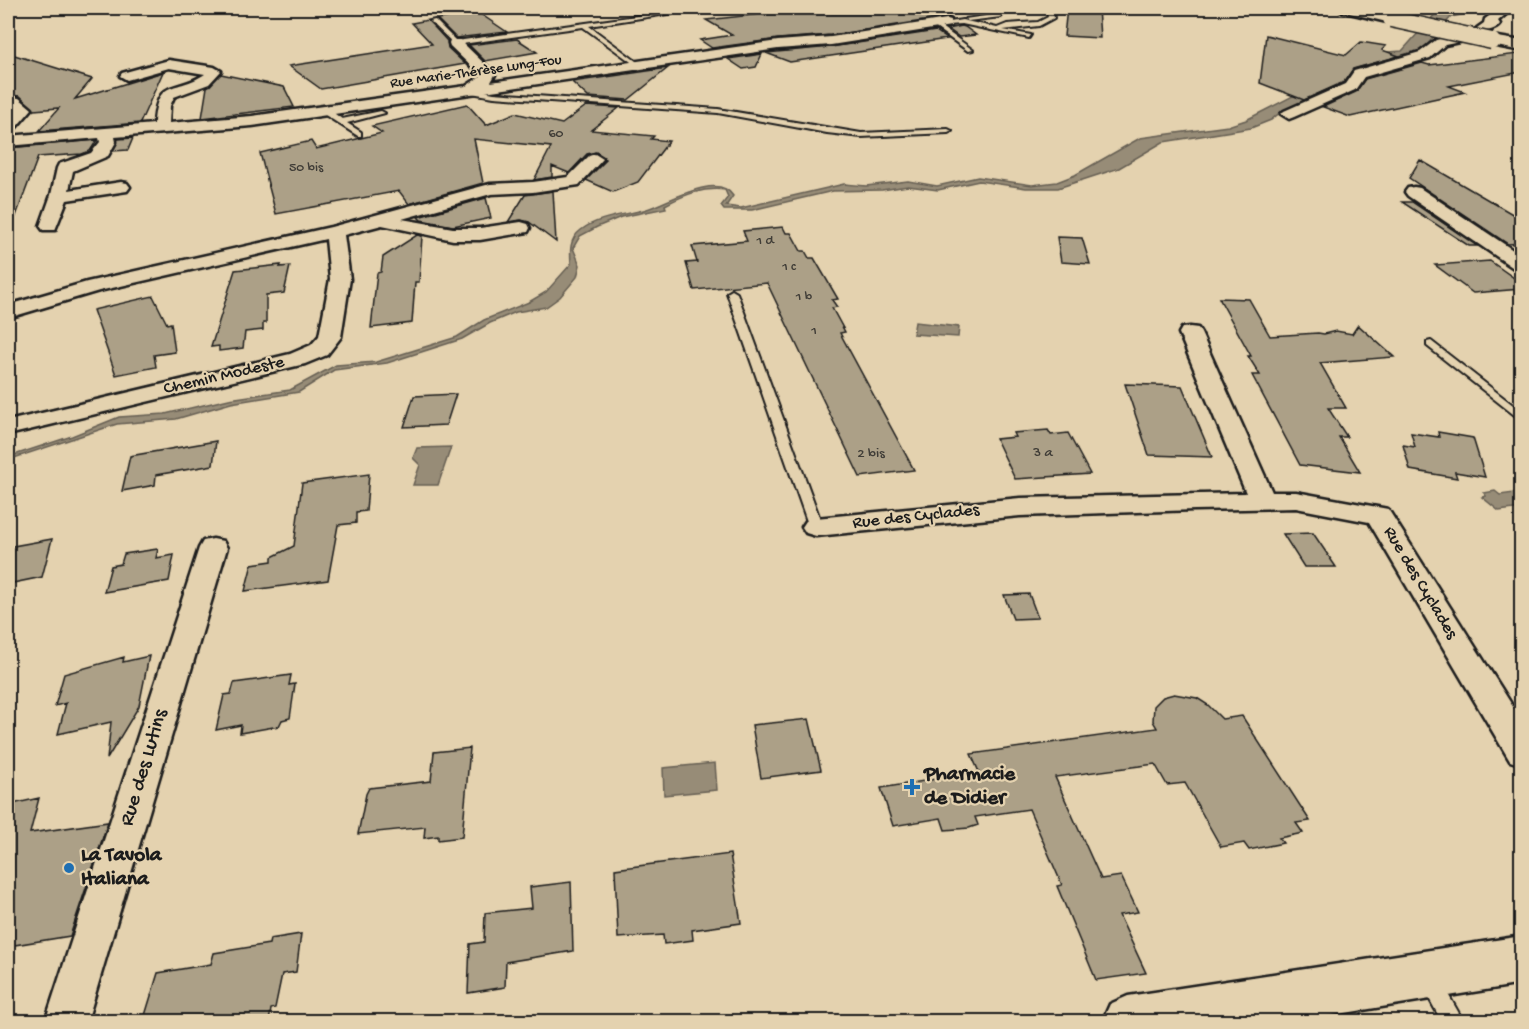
<svg xmlns="http://www.w3.org/2000/svg" width="1529" height="1029" viewBox="0 0 1529 1029" font-family="'Gochi Hand',sans-serif">
<style>
.water{fill:#978c77;stroke:#665f53;stroke-width:1.5}
.building{fill:#aca087;stroke:#1c1c1c;stroke-width:1.5}
.lines{fill:none;stroke-linecap:round;stroke-linejoin:round}
.lane-casing{stroke:#1c1c1c;stroke-width:4}
.street-casing{stroke:#1c1c1c;stroke-width:5}
.secondary-casing{stroke:#1c1c1c;stroke-width:5}
.highway-casing{stroke:#1c1c1c;stroke-width:5}
.lane{fill:#e4d2af;fill-rule:evenodd}
.street{fill:#e4d2af;fill-rule:evenodd}
.secondary{fill:#e4d2af;fill-rule:evenodd}
.highway{fill:#e4d2af;fill-rule:evenodd}
.highway-bridge-casing{stroke:#1c1c1c;stroke-width:19;stroke-linecap:butt}
.highway-bridge{stroke:#e4d2af;stroke-width:16}
.poi-dot{fill:#1f6fb2;stroke:#e4d2af;stroke-width:2}
.labels{text-anchor:middle;dominant-baseline:central;stroke-width:4.5;stroke-linejoin:round;paint-order:stroke}
.far-number-label{font-size:14px;fill:#403d37}
.far-street-label{font-size:15px;fill:#1c1c1c;stroke:#e4d2af}
.number-label{font-size:15px;fill:#403d37}
.street-label{font-size:18px;fill:#1c1c1c;stroke:#e4d2af}
.near-street-label{font-size:21px;fill:#1c1c1c;stroke:#e4d2af}
.near-poi-label{font-size:21px;font-weight:bold;fill:#1c1c1c;stroke:#e4d2af;text-anchor:start}
</style>
<rect width="100%" height="100%" fill="#e4d2af"/>
<filter id="ink" filterUnits="userSpaceOnUse"><feTurbulence type="fractalNoise" baseFrequency=".0167" numOctaves="2"/><feDisplacementMap in="SourceGraphic" scale="12" xChannelSelector="R" yChannelSelector="G"/><feConvolveMatrix kernelMatrix="1 2 1 2 8 2 1 2 1" color-interpolation-filters="sRGB"/></filter>
<g filter="url(#ink)">
<path class="water" d="M1476,8H1493L1451,17L1420,53L1386,58L1337,71L1343,87L1301,102L1282,111L1271,120L1251,128L1163,142L1119,168L1058,188H1026L979,181L938,190L908,186L882,190L833,191L752,210H724L721,206L728,197L725,190C703,187 684,195 665,205L666,208L621,217L597,227L580,236L573,248L580,265L577,277L560,297L546,307L516,312L490,323L462,339L387,363L334,370L299,392L231,403L176,419L117,424L8,460V457L72,436L119,417L165,414L229,399L290,390L336,365L376,362L457,337L484,320L529,302L546,292L571,264C570,251 569,239 581,230C599,216 627,215 647,209C667,203 718,171 733,196L726,206L741,208L844,184L866,186L908,181L937,186L978,177L1032,185L1057,182L1075,175L1140,138L1228,126L1246,120L1297,94L1338,56L1402,51L1436,13Z
M915,322L959,327L958,337L913,334Z
M451,447L438,485H413L420,465L413,458L417,448Z
M1495,491L1500,495L1521,492V508L1499,511L1482,497L1486,496L1484,493Z
M715,763L717,790L664,795L663,768Z"/>
<path class="building" d="M818,8H828L832,13L935,8L951,18L831,35L778,39L712,48L700,40L732,35L706,20Z
M1067,8H1098L1100,38L1064,36Z
M479,13L507,32L456,38L437,19Z
M428,20L447,41L448,48L465,64L321,89L289,66L432,44L412,23Z
M962,26L965,27L976,35L959,37L948,29Z
M936,31L947,39L790,62L766,53L831,47Z
M1266,35L1346,55L1361,42L1386,46L1382,50L1399,56L1353,69L1344,82L1304,100L1260,83Z
M517,39L537,52L485,61L469,45Z
M8,53L92,79L75,99L163,72L140,123L39,131L59,108L34,110L20,96L8,95Z
M762,54L756,67L743,69L728,59Z
M1518,54L1521,72L1449,86L1465,92L1350,117L1323,107L1356,92L1365,79L1422,63L1429,65Z
M668,68L628,100L588,97L572,82Z
M221,74L284,87L294,107L202,118L207,87Z
M467,104L486,125L515,113L562,124L586,106L619,108L591,130L654,136L651,139L669,141L638,182L613,192L586,180L605,161L604,157L596,152L587,154L569,173L552,166V177L534,180L551,147L474,139L483,183L409,204L399,191L276,214L260,153L311,141L316,149L361,138L382,133L372,126Z
M133,138L128,150L113,151L118,139Z
M97,140L90,151L82,154L38,157L10,232H8V148Z
M1420,160L1521,219V243L1508,244L1409,178Z
M553,191L556,242L529,222L521,220L508,222L525,195Z
M486,198L491,218L453,226L421,220L418,217Z
M1402,202H1412L1477,246H1469Z
M783,227L786,233H791L801,251H805L809,258H814L838,299L832,300L837,307L832,308L845,332L840,333L914,470L860,477L767,283L694,290L686,263L697,262L692,246L747,241L743,231Z
M417,235L422,236L419,282H415L412,323L371,328L377,273L381,272L383,257Z
M1057,237L1082,238L1090,264L1061,262Z
M1490,261L1521,283V289L1473,293L1435,265Z
M281,265L280,267L290,266L284,293L266,295V323H263V330L245,332L243,348L219,351V346L211,347L235,270Z
M153,296L167,324L171,323L175,352L154,355L156,367L116,375L93,310Z
M1219,298L1249,299L1270,336L1318,333L1324,334L1336,331L1352,334L1358,325L1394,357L1320,363L1346,408H1328L1347,437H1339L1360,472L1300,465L1252,375H1260L1248,356H1251Z
M1125,384L1182,386L1212,457L1149,455Z
M456,394L446,425L404,427L414,396Z
M1048,430L1051,435L1068,433L1090,474L1015,479L996,439L1015,437L1013,433Z
M1438,432L1473,438L1485,477L1455,472L1457,478L1410,470L1403,445L1415,447L1411,433L1439,437Z
M216,441L213,465L156,475L155,485L122,491L130,456Z
M369,474L366,511L356,512V523L338,525L328,580L245,591L252,564L272,561V557L294,546L302,483Z
M1313,533L1336,567H1304L1283,534Z
M52,539L42,577L8,584V547Z
M158,549L156,558L174,555L169,581L104,592L111,566L121,564L124,554Z
M1029,594L1038,618L1013,619L1004,595Z
M149,656L139,706L107,759L111,722L58,734L66,703L55,706L64,674L124,657L123,662Z
M291,675L289,685L295,684L290,718L282,720L279,726L240,733L241,725L216,730L224,695L231,694L234,683Z
M1174,694L1197,698L1208,705L1222,719L1242,716L1310,821L1296,823L1303,833L1279,838L1283,843L1249,850L1244,843L1221,847L1185,783L1167,785L1155,764L1055,777L1101,879L1121,876L1138,912L1119,915L1146,973L1096,980L1057,886L1062,885L1029,809L975,817L978,825L969,828L945,830L941,818L893,826L881,788L979,772L971,754L1157,728L1153,721L1154,706L1163,697Z
M809,719L821,770L761,778L752,725Z
M470,748L462,837L438,840V836L424,838L425,827L358,834L366,794L369,788L431,781L434,752Z
M39,798L30,833L108,822L70,936L8,946V805Z
M730,854L741,923L692,930L693,940L664,944L663,935L618,938L615,869Z
M571,882L573,951L506,962L505,987L468,993L470,944L484,942L485,913L532,908L530,887Z
M301,934L296,972L282,974L275,1008L271,1009L269,1022H143L158,973L211,964L214,953L269,944L270,939Z"/>
<g class="lines">
<g class="lane-casing">
<path id="lane" d="M694,8H706L589,26L640,64L638,67L583,27L455,45L430,21L435,20L456,41Z
M1050,10L1053,12L1054,18L1039,26L1003,30L1031,35L1029,38L962,24L947,25L944,23L962,20L997,28L1007,24L1038,22L1048,17L1047,12Z
M999,14L1001,17L968,21L965,19Z
M933,24H937L973,50L968,51L933,26Z
M469,88L494,93L718,109L861,133L948,129L952,131L948,133L861,137L827,133L718,113L494,97L466,92V88Z
M322,109H328L342,119L381,111L385,113L347,123L361,132V136H358L322,113Z
M732,290L737,293L823,527L821,530H811L809,527L727,293Z
M1431,341L1522,412V421L1427,346V342Z
M1430,972L1437,975L1464,1022H1442L1420,982L1423,975Z"/>
</g>
<g class="street-casing">
<path id="street" d="M1500,8H1513L1498,21L1500,24C1496,30 1485,32 1479,31L1477,28L1484,23L1485,19Z
M947,19L951,20V26L831,45L778,49L252,126L115,137L116,142L108,156L73,171L69,190L121,182L127,183L130,187L127,191L67,200L55,230H43L40,226L51,195L57,168L59,164L91,153L100,142L99,138L8,146V136L154,124C157,76 175,94 205,74L169,68L127,80L120,76L122,73L169,60L214,67L221,71L209,84L174,97L170,106L169,123L252,116L466,86L481,76L450,46L449,43L450,40H460L493,72L495,75L491,82L778,41L831,37Z
M1460,34L1464,35L1466,38L1464,41L1445,45L1430,58L1364,77L1355,90L1294,117L1289,119L1281,114L1284,111L1345,84L1354,71L1420,52L1436,40Z
M8,97L19,98L32,109L13,131L8,133V119L16,110L8,105Z
M595,154L603,159L579,185L533,192L491,194L402,219L453,228H480L521,222L528,224L530,228L528,232L480,240H453L382,225L344,235L350,279L341,337L327,355L305,364L8,435V421L290,354L311,345L319,336L330,279L326,239L99,291L8,318V305L87,282L331,227L490,184L533,182L568,177L589,156Z
M1414,187L1420,188L1522,256V271L1515,269L1408,196L1405,192L1408,188Z
M1190,327L1198,328L1201,333L1272,492H1296L1388,509L1522,721V765L1510,761L1369,522L1296,508L1195,510L1020,516L816,536L806,533L802,527L806,521L816,518L1020,498L1246,493L1179,333L1182,328Z
M213,539L223,541L227,548L87,1022H45L199,548L203,541Z"/>
</g>
<g class="secondary-casing">
<path id="secondary" d="M1522,936V984L1290,1022H1102L1110,1004L1128,996Z"/>
</g>
<g class="highway-casing">
<path id="highway" d="M1339,8H1362L1396,16L1398,19L1391,23L1341,11Z
M1492,36L1522,41V51L1486,44L1484,41Z"/>
</g>
<use href="#lane" class="lane"/>
<use href="#street" class="street"/>
<use href="#secondary" class="secondary"/>
<use href="#highway" class="highway"/>
<g class="highway-bridge-casing">
<path id="highway-bridge" d="M1391,19L1492,41"/>
</g>
<use href="#highway-bridge" class="highway-bridge"/>
</g>
</g>
<g class="poi-dot">
<path d="M909 778h6v6h6v6h-6v6h-6v-6h-6v-6h6z"/>
<circle cx="69" cy="868" r="6"/>
</g>
<g class="labels">
<g class="far-number-label">
<text x="556" y="134">60</text>
<text x="306" y="168">50 bis</text>
<text x="765" y="241">1 d</text>
<text x="789" y="267">1 c</text>
<text x="804" y="297">1 b</text>
<text x="814" y="331">1</text>
</g>
<g class="far-street-label">
<text transform="translate(476 72) rotate(-8)">Rue Marie-Thérèse Lung-Fou</text>
</g>
<g class="number-label">
<text x="1043" y="453">3 a</text>
<text x="871" y="454">2 bis</text>
</g>
<g class="street-label">
<text transform="translate(224 376) rotate(-13)">Chemin Modeste</text>
<text transform="translate(916 517) rotate(-6)">Rue des Cyclades</text>
<text transform="translate(1420 583) rotate(59)">Rue des Cyclades</text>
</g>
<g class="near-street-label">
<text transform="translate(145 768) rotate(-73)">Rue des Lutins</text>
</g>
<g class="near-poi-label">
<text x="924" y="775">Pharmacie<tspan x="924" dy="24">de Didier</tspan></text>
<text x="81" y="856">La Tavola<tspan x="81" dy="24">Italiana</tspan></text>
</g>
</g>
<rect width="1529" height="1029" fill="none" stroke="#e4d2af" stroke-width="30"/>
<rect x="15" y="15" width="1499" height="999" fill="none" stroke="#1c1c1c" stroke-width="2" filter="url(#ink)"/>
</svg>
